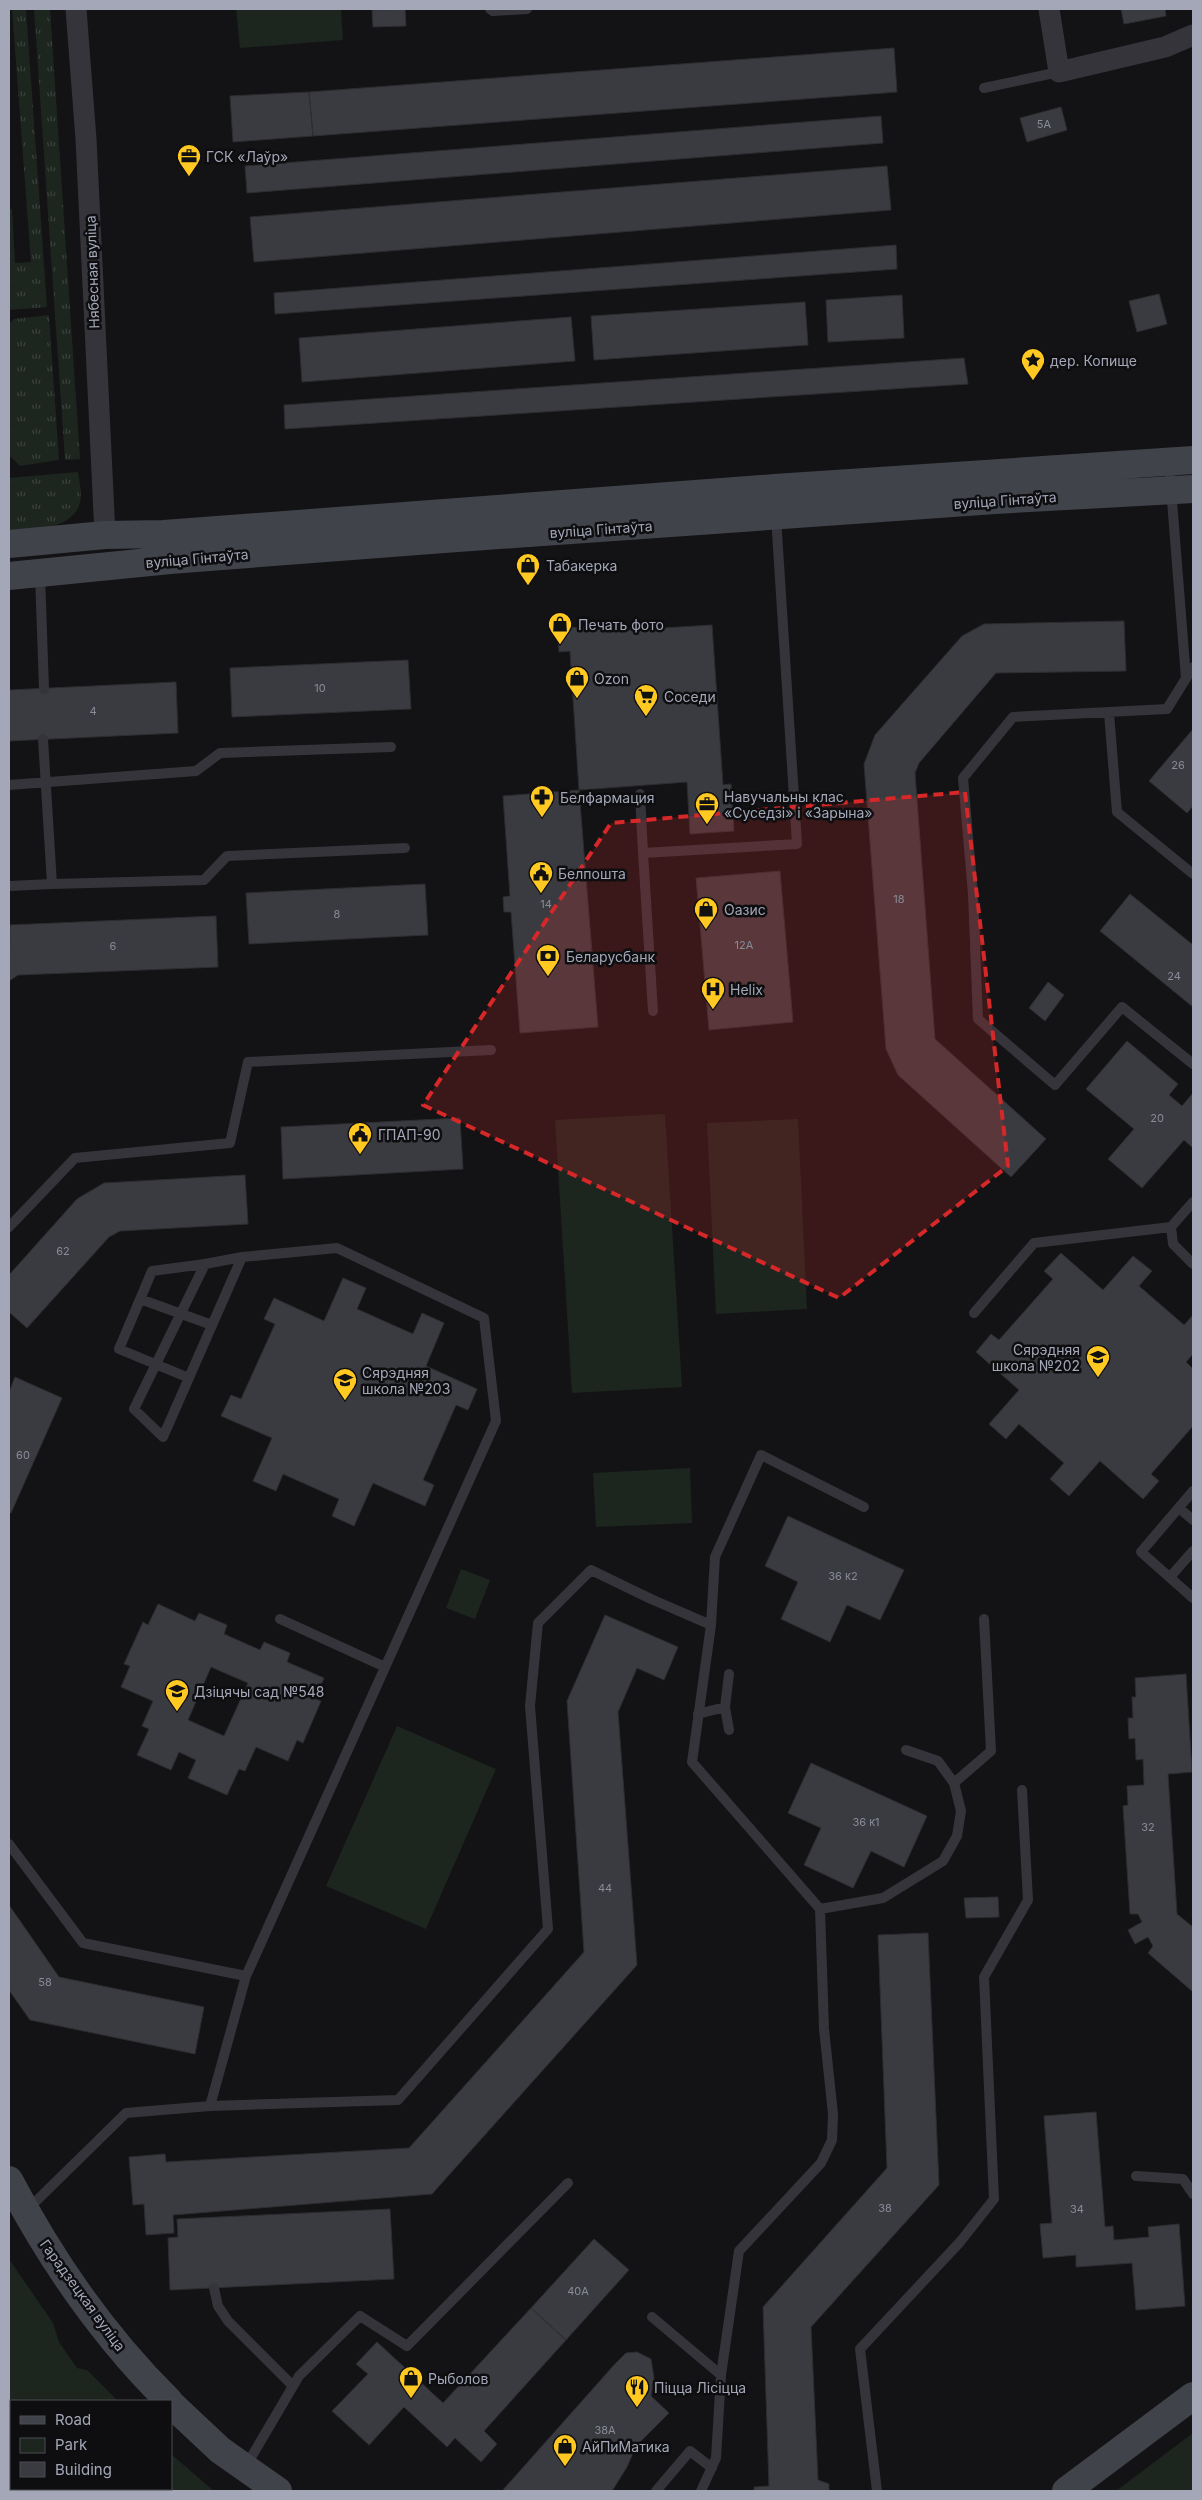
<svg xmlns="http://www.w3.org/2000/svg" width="1202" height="2500" viewBox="0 0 1202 2500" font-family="Inter,sans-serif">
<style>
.grass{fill:url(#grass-tufts)}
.park{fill:#1d251f}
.building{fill:#3a3b40;stroke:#2d2d31;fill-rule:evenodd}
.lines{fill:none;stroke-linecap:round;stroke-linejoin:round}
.lane{stroke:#34343a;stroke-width:10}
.street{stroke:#34343a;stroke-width:21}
.secondary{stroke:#41434b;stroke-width:28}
.marked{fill:#d62828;fill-opacity:0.2;stroke:#d62828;stroke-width:4;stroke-dasharray:10 6;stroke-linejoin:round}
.labels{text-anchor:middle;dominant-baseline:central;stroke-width:5;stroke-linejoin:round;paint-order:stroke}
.number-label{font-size:11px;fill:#898c99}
.poi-label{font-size:14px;fill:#a3a7b7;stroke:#0e0e10;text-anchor:start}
.street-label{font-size:14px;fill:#a3a7b7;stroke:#0e0e10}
</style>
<defs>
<pattern id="grass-tufts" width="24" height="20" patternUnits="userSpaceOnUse" patternTransform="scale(1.25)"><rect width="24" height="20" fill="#1d251f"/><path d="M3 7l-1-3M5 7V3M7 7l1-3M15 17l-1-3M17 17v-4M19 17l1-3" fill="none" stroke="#3b423d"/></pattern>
</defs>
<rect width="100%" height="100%" fill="#131315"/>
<path class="grass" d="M12,9H26L47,307L9,310V209H12L15,263L31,262Z
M34,9H50L80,459L65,460Z
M49,315L59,460L20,466L9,455V324L14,319Z
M78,472C79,480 81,488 81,495C80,530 33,530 9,531V478Z"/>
<path class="park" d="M236,9H341L343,40L240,48Z
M665,1114L682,1387L572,1393L555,1120Z
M798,1119L807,1309L716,1314L707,1123Z
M690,1468L692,1523L596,1527L593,1473Z
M461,1569L490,1580L475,1619L446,1608Z
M397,1726L496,1769L426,1929L326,1886Z
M9,2259L53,2323L59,2342L77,2368L87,2370L118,2401H11V2489H171V2454L214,2491H9Z
M1193,2433V2491H1116Z"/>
<path class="building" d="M405,9L406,26L373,27L372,10Z
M1121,9H1165L1166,16L1124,24Z
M894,48L897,92L313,136L309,92Z
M309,92L313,136L233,142L230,96Z
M1061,107L1067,130L1027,142L1020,118Z
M881,116L883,143L247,193L245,166Z
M887,166L891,210L254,262L250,217Z
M896,245L897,269L275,314L274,293Z
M1159,294L1167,324L1137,332L1129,301Z
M902,295L904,338L828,342L826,300Z
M805,302L808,345L594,360L591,316Z
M571,317L575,361L302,382L299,338Z
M964,358L968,384L285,429L284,405Z
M1124,621L1126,671L996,673L919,763L915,773L935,1039L1046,1139L1011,1177L898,1075L886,1049L864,764L875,735L962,636L984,624Z
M613,625L614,631L712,625L723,785L731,784L734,831L690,834L687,782L579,790L570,651L559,652L558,637L566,628Z
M408,660L411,709L232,717L230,668Z
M176,682L178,733L9,741V690Z
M1193,729V806L1187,813L1149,781Z
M579,790L598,1027L520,1033L511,912H504L503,897L510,896L503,796Z
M780,871L793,1022L709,1030L696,878Z
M425,884L428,935L249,944L246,893Z
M1130,894L1193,945V1007L1100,931Z
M216,916L218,967L18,975L9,981L10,925Z
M1048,982L1064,995L1045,1021L1029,1008Z
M1127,1041L1178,1084L1169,1095L1182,1106L1193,1093V1148L1184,1140L1142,1188L1108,1159L1134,1129L1086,1089Z
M460,1118L463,1169L283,1179L281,1127Z
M245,1175L248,1224L120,1231L109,1237L27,1328L9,1312V1275L77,1199L104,1183Z
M1061,1253L1103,1290L1133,1256L1152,1271L1139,1286L1184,1325L1193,1315V1354L1186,1362L1193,1369V1426L1151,1474L1159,1481L1143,1499L1100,1461L1069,1496L1050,1479L1064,1463L1019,1424L1006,1439L989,1424L1019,1390L976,1352L991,1334L999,1340L1053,1279L1044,1271Z
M343,1278L366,1288L357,1309L413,1334L422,1313L444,1323L426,1366L477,1389L468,1410L456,1405L423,1480L434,1485L425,1506L373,1483L354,1526L332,1516L339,1499L283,1474L276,1491L253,1481L272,1438L221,1416L231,1395L241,1399L275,1324L264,1319L274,1298L324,1321Z
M15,1377L62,1398L11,1513H9V1392Z
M788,1516L904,1570L880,1620L847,1605L830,1642L781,1619L798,1582L765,1566Z
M158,1604L195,1621L199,1613L227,1625L224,1634L260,1650L264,1642L290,1653L287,1662L324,1678L315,1699L321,1701L303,1743L297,1740L288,1761L256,1747L245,1771L239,1769L227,1795L188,1778L196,1760L179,1752L171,1770L137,1755L149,1729L142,1726L153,1701L121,1687L130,1666L124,1664L143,1622L148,1625ZM211,1667L248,1683L224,1736L188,1720Z
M605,1615L678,1647L664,1680L637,1668L618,1712L637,1965L432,2194L173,2215L174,2233L146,2235L144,2204L133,2205L129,2157L165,2154L166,2162L409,2148L584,1952L567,1701Z
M1186,1674L1192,1772L1168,1774L1177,1914L1193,1927V1992L1148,1953L1153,1946L1148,1937L1135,1944L1128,1930L1142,1922L1138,1914H1130L1123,1806L1128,1805L1127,1786L1144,1785L1143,1759L1136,1760L1135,1738L1129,1739L1128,1718H1133L1132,1697H1136L1135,1678Z
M811,1763L927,1816L904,1867L871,1851L853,1888L804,1865L821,1828L788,1813Z
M998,1897L999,1917L966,1918L964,1898Z
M9,1905L59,1977L204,2007L195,2054L30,2020L9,1990Z
M928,1933L939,2185L811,2327L818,2480L829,2484V2491H754V2487L769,2486L763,2307L887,2168L878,1935Z
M1096,2112L1105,2227L1113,2226L1114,2240L1149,2237L1148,2227L1179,2224L1185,2306L1136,2310L1132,2263L1076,2267V2255L1043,2258L1040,2224L1052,2223L1044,2116Z
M390,2209L394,2279L170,2290L168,2238L178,2237L177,2219Z
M594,2239L629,2270L566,2340L531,2308Z
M531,2308L566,2340L484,2431L497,2444L481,2462L455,2438L447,2447L404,2407L369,2445L332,2411L368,2374L356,2364L377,2342L443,2403Z
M637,2352L651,2359L654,2378L651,2396L669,2413L636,2446L627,2467L612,2491H502L614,2365L626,2353Z"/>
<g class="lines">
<path class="lane" d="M490,9L493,11L527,9
M984,88L1059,72
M1169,463L1186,678
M40,575L44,689
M1193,667L1167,709L1013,717L963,778L973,894L978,1019L1055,1085L1122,1007L1193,1064
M1109,713L1117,812L1193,874
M9,785L196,771L220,753L391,747
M640,794L643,853
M52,884L204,880L227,856L405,848
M9,886L52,884L43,739
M653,1011L643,853L797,844L776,517
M1193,1202L1171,1227L1173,1244L1193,1264
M9,1227L75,1158L230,1143L248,1062L491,1050
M205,1264L242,1257
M140,1299L212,1325
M974,1313L1034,1243L1171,1227
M189,1378L119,1349L152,1271L205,1264L134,1409L163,1437L242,1257L337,1248L484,1318L496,1421L246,1976
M1193,1491L1141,1552L1193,1598
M1179,1508L1193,1520
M1170,1577L1193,1551
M280,1619L385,1667
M711,1625L715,1557L761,1455L864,1507
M698,1714L725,1707
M729,1730L725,1707L729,1674
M954,1783L991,1751L984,1619
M9,1844L83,1943L246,1976L210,2106
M820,1909L883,1898L943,1861L957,1836L961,1811L954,1783L938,1761L906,1750
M1136,2176L1183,2179L1193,2194
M26,2211L126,2113L210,2106L398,2100L548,1929L530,1706L538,1623L591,1570L651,1599L711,1625L692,1762L820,1909L824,2029L833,2114L832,2140L821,2163L739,2251L721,2375L716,2458L701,2491
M214,2288L218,2306L228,2321L293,2386
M652,2317L721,2375
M246,2466L299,2376L360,2316L407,2346L568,2183
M656,2491L690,2451L712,2468
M877,2491L860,2349L960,2242L994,2199L984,1977L1028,1900L1022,1790"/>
<path class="street" d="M76,9L86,139L105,535
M1049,9L1059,72L1165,47L1193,35"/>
<path class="secondary" d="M9,544L105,535L164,534L775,488L1193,460
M9,576L170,560L444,539L995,500L1193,489
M9,2180C51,2260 104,2337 169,2401
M171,2404L220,2450L278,2491
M1066,2491L1193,2396"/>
</g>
<path class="marked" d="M965,792L1008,1166L839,1298L423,1105L611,823Z"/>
<defs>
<g id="office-pin" transform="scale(1.25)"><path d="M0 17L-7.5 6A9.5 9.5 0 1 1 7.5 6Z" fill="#ffc921" stroke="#0e0e10"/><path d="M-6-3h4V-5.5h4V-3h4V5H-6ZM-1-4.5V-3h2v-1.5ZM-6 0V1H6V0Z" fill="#111"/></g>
<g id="sight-pin" transform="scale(1.25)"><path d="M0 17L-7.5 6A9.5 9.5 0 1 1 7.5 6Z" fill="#ffc921" stroke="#0e0e10"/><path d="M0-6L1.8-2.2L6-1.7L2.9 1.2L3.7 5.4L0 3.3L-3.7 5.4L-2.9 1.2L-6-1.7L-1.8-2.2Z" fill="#111"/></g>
<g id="shop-pin" transform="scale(1.25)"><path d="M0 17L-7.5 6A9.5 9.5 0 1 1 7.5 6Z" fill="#ffc921" stroke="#0e0e10"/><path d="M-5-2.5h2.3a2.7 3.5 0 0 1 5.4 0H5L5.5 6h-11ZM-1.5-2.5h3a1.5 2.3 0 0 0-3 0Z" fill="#111"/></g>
<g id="supermarket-pin" transform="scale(1.25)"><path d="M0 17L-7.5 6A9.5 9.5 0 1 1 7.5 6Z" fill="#ffc921" stroke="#0e0e10"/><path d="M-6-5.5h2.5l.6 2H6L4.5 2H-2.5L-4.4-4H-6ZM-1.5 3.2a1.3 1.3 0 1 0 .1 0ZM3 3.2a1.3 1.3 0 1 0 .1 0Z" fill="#111"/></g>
<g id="pharmacy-pin" transform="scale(1.25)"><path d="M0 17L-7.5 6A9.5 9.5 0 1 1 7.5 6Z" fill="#ffc921" stroke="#0e0e10"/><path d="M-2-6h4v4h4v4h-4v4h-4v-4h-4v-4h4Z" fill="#111"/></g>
<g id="civic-pin" transform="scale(1.25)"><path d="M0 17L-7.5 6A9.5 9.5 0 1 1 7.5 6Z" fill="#ffc921" stroke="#0e0e10"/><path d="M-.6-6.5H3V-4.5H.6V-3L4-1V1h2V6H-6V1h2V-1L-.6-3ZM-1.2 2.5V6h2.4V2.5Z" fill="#111"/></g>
<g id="bank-pin" transform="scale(1.25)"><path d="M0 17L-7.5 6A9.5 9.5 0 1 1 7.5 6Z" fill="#ffc921" stroke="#0e0e10"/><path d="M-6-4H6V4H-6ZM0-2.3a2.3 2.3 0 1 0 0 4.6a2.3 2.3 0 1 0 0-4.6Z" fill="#111"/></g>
<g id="hospital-pin" transform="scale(1.25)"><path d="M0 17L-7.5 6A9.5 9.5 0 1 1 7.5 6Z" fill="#ffc921" stroke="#0e0e10"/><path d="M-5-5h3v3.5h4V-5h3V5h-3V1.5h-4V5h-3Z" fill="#111"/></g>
<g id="school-pin" transform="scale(1.25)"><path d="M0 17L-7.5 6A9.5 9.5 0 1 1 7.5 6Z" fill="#ffc921" stroke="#0e0e10"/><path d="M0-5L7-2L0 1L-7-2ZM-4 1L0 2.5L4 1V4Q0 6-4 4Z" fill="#111"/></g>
<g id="restaurant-pin" transform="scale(1.25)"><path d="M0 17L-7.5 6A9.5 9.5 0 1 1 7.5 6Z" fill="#ffc921" stroke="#0e0e10"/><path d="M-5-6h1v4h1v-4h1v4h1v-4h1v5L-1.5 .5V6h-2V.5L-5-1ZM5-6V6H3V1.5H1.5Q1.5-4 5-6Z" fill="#111"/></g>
</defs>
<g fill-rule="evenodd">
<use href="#office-pin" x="189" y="156"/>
<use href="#sight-pin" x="1033" y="360"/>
<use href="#shop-pin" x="528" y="565"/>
<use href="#shop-pin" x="560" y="624"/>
<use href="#shop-pin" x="577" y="678"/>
<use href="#supermarket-pin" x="646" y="696"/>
<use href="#pharmacy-pin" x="542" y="797"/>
<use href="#office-pin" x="707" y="804"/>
<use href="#civic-pin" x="541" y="873"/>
<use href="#shop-pin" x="706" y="909"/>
<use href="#bank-pin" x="548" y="956"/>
<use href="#hospital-pin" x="713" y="989"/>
<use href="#civic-pin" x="360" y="1134"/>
<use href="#school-pin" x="1098" y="1357"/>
<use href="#school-pin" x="345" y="1380"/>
<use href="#school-pin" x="177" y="1691"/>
<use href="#shop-pin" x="411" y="2378"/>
<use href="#restaurant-pin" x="637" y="2387"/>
<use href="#shop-pin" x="565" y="2446"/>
</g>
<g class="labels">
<g class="number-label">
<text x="1044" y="124">5А</text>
<text x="320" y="688">10</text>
<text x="93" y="711">4</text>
<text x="1178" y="765">26</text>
<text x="899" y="899">18</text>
<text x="546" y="904">14</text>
<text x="337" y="914">8</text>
<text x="744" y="945">12А</text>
<text x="113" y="946">6</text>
<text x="1174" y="976">24</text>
<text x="1157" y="1118">20</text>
<text x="63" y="1251">62</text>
<text x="23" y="1455">60</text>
<text x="843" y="1576">36 к2</text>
<text x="866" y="1822">36 к1</text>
<text x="1148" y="1827">32</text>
<text x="605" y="1888">44</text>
<text x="45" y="1982">58</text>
<text x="885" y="2208">38</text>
<text x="1077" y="2209">34</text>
<text x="578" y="2291">40А</text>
<text x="605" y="2430">38А</text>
</g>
<g class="poi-label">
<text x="206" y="156">ГСК «Лаўр»</text>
<text x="1050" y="360">дер. Копище</text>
<text x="546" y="565">Табакерка</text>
<text x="578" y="624">Печать фото</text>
<text x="594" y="678">Ozon</text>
<text x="664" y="696">Соседи</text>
<text x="724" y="796">Навучальны клас<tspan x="724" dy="16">«Суседзі» і «Зарына»</tspan></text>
<text x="560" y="797">Белфармация</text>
<text x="558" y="873">Белпошта</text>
<text x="724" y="909">Оазис</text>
<text x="566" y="956">Беларусбанк</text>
<text x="730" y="989">Helix</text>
<text x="378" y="1134">ГПАП-90</text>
<text x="1080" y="1349" text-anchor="end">Сярэдняя<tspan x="1080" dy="16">школа №202</tspan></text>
<text x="362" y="1372">Сярэдняя<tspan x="362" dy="16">школа №203</tspan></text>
<text x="194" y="1691">Дзіцячы сад №548</text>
<text x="428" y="2378">Рыболов</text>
<text x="654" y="2387">Піцца Лісіцца</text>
<text x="582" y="2446">АйПиМатика</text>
</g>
<g class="street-label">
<text transform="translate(92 272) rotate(-92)">Нябесная вуліца</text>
<text transform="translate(1005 500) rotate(-4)">вуліца Гінтаўта</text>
<text transform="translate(601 529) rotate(-4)">вуліца Гінтаўта</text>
<text transform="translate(197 558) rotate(-5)">вуліца Гінтаўта</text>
<text transform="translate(83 2295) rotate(54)">Гарадзецкая вуліца</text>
</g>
</g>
<rect width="1202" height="2500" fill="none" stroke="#a3a7b7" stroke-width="20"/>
<rect x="10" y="2400" width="162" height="90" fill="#0e0e10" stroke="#4a4b53"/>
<rect x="20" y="2416" width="25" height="8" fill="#41434b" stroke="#4a4b53"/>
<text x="55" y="2425" font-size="15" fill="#a3a7b7">Road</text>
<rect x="20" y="2438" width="25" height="15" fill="#1d251f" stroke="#4a4b53"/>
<text x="55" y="2450" font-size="15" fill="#a3a7b7">Park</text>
<rect x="20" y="2462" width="25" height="15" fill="#3a3b40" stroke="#4a4b53"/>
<text x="55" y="2475" font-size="15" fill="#a3a7b7">Building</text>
</svg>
